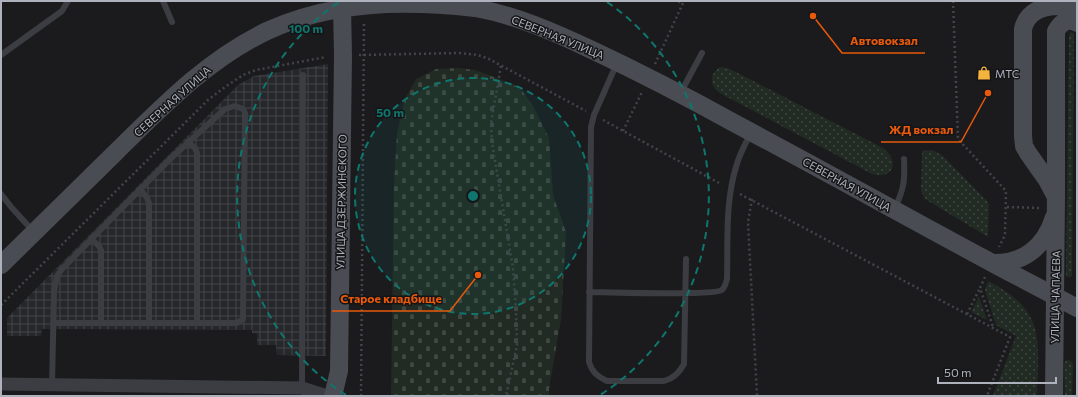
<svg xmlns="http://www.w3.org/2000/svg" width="1078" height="397" viewBox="0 0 1078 397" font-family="Commissioner,sans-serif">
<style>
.industrial{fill:url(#industrial-grid)}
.grass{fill:url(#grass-dots)}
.cemetery{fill:url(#cemetery-stones)}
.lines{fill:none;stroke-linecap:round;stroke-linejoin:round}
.path{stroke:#414449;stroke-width:2.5;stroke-dasharray:2 3;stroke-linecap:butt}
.lane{stroke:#3b3d42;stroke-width:6}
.street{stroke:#3b3d42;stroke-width:13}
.secondary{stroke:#494c52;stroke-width:18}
.ring{fill:none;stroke:#0f766e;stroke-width:2;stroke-dasharray:7 5}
.labels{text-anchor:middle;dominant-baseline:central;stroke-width:3;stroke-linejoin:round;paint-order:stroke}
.street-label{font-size:11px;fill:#adb2bc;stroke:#151518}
.poi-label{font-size:11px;fill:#adb2bc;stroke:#151518;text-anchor:start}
.centre{fill:#0f766e;stroke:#151518;stroke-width:2}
.ring-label{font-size:12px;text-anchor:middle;font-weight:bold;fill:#0f766e;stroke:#151518;stroke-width:3;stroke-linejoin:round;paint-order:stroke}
.leader{fill:none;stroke:#e8590c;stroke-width:1.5}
.callout-dot{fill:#e8590c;stroke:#151518;stroke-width:1.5}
.callout-label{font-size:12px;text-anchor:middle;font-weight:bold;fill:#e8590c;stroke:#151518;stroke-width:3;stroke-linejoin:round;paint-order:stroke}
</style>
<defs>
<pattern id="industrial-grid" width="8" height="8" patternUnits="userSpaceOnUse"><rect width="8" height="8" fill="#26272a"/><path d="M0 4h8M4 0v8" fill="none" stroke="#434447"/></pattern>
<pattern id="grass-dots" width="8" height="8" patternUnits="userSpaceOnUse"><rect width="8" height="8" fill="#222b23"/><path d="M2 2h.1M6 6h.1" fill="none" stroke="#3f4741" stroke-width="1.8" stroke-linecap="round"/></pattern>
<pattern id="cemetery-stones" width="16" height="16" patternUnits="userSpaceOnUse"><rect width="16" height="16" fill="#222b23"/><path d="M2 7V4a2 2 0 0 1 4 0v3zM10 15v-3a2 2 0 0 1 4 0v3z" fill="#3f4741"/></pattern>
</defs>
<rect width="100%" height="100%" fill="#1b1b1d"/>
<path class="industrial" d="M328,64L326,356L277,355L276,345H257V334L252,333V330L42,329L41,336H7V318L238,85L254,76Z"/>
<path class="grass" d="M1070,32L1073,33L1074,36L1072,276L1070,277H1067L1066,275L1069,35Z
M720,67L728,68L883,148C900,161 894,180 872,174L718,92C709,84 710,73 720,67Z
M932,150L942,155L988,202L989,205L988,237L925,199L921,191L922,151Z
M988,281C1047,311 1038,339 1037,396H993L1016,336L996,325L985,290Z
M979,297L987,320L971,312Z
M1068,360L1071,361L1073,364L1072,396H1065L1064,365L1065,361Z"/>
<path class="cemetery" d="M458,68L475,70L513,84L523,92L533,106L549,138L553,195L566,232L561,319L549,389V396H391L394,185L397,133L405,99L416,79L436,69Z"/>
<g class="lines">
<path class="path" d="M953,1L958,139L1006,191L1005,235L999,247
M359,55L459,53L478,55L489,59L586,111
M655,64L683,3L677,1
M501,66L491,123L492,143L513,268L516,312L517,345L506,396
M603,120L721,184
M623,131L642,92
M740,194L1010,337L988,393V396
M752,199L748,222L757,396
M1007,207L1041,208
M985,277L980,288L993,327
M1,305L208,100L225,87L243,75L256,70L326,57
M967,314L980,288
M361,396L364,21"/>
<path class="lane" d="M163,1L172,22
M1,55L62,11L68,1
M617,63L594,115L591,127L589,362C592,372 597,376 607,381H664C674,378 679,373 684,364L686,259
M681,92L702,53
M188,142L195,148L197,153V323
M140,189L147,198L149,203V323
M1,194L12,208L33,231
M895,208C904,189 905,180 904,159
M91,239L99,246L101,250V323
M589,292C608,292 712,296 722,290C725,287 726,283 727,279C728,242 725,203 736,167C739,155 745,144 751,133
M52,385L54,291L57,276L62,269L170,159L225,109L235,106L243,109L245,113L243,319L237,323H53
M302,388L303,75"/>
<path class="street" d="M1,384L302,388L327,396"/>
<path class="secondary" d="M1056,196V31C1061,22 1068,18 1077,23
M992,263C1023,264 1045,247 1054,217
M1,265C40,227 78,189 117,151C163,106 208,59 267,31C332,1 404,0 475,8C515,15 554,32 592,50C641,73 689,98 736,124C819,168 901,214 983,258C1014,275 1046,291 1077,308
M333,396L339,371L343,56L342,6
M1054,396L1056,197L1047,180L1028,153L1024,146L1023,136V29C1027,11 1043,6 1059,6C1067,6 1071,6 1077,11"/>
</g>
<circle cx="473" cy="196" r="118" fill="#0f766e" fill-opacity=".12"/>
<g class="ring">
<circle cx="473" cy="196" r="118"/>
<path d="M346 395A236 236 0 0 1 339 2M607 2A236 236 0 0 1 600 395"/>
</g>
<defs>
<g id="shop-bare" transform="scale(1.08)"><path d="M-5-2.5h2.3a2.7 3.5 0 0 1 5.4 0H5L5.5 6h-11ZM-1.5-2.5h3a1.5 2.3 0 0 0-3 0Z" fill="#f3b33d" stroke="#151518" stroke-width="2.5" paint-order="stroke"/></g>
</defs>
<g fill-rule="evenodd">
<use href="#shop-bare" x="984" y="73"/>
</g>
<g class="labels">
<g class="street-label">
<text transform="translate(558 37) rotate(22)">СЕВЕРНАЯ УЛИЦА</text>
<text transform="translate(172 101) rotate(-42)">СЕВЕРНАЯ УЛИЦА</text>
<text transform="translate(847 184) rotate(29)">СЕВЕРНАЯ УЛИЦА</text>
<text transform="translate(341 202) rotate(-89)">УЛИЦА ДЗЕРЖИНСКОГО</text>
<text transform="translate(1055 297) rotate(-89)">УЛИЦА ЧАПАЕВА</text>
</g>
<g class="poi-label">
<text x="995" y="73">МТС</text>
</g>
</g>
<circle cx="473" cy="196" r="6" class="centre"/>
<g class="ring-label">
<text x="306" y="33">100 m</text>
<text x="390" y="117">50 m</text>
</g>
<path class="leader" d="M813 16L842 53H925M988 93L961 142H881M478 275L450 311H332"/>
<g class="callout-dot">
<circle cx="813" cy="16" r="4"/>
<circle cx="988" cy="93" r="4"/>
<circle cx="478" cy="275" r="4"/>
</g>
<g class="callout-label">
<text x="884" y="45">Автовокзал</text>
<text x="921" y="134">ЖД вокзал</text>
<text x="391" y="303">Старое кладбище</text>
</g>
<rect width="1078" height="397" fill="none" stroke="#adb2bc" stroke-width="4"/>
<path d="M938 377v6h118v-6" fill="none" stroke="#adb2bc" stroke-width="2"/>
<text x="944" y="377" font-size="12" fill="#adb2bc" stroke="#151518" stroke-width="3" paint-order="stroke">50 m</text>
</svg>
